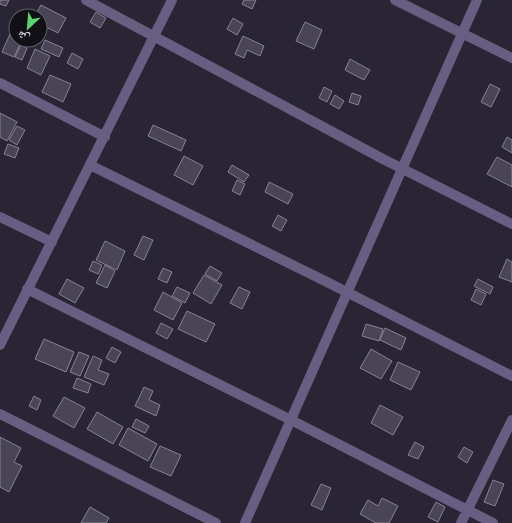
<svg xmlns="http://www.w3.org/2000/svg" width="512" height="523" viewBox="0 0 512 523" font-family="'Roboto Serif','Noto Naskh Arabic',serif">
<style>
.building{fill:#4a4556;stroke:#868294}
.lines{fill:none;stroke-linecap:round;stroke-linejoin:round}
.street{stroke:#675e81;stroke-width:10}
</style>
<rect width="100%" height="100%" fill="#292534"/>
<path class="building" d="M0,0H9L6,6L0,4Z
M244,0H256L252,9L242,4Z
M41,5L66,18L58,33L40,24V16H35Z
M96,12L106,18L100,28L90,22Z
M233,18L243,24L237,35L227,29Z
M305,22L322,30L314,49L296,41Z
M10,34L16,36V40H22L14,57L2,52Z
M243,36L264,46L260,56L247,50L244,58L235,54Z
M45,40L63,48L59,57L41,49Z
M21,45L27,48L22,60L15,57Z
M35,49L50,56L41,75L27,68Z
M72,53L83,59L78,69L67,63Z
M350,59L370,70L364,80L345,70Z
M50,75L71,84L63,102L42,92Z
M490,84L500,89L491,107L481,102Z
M324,87L332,91L327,102L319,98Z
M352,93L361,96L358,105L349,102Z
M335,95L344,101L339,109L330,104Z
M0,113L17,122L7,141L0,137Z
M153,125L186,140L181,151L148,136Z
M17,126L25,130L17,145L9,140Z
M507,137L512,140V153L502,147Z
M8,144L19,148L15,158L4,154Z
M184,156L203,166L193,185L174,175Z
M497,157L512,165V187L487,174Z
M232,165L249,175L244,182L228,172Z
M237,180L245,184L240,195L232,191Z
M269,182L293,194L288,204L265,192Z
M278,215L287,220L281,231L272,226Z
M143,236L153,240L144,260L134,255Z
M105,241L125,251L117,270L96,260Z
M507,259L512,262V282L499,277Z
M93,261L102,265L98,274L89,270Z
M105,265L115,271L107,288L96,283Z
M210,266L222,273L217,281L205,274Z
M163,268L172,272L167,283L158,279Z
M204,275L222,285L211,304L193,293Z
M67,279L84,288L75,303L59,294Z
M478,279L493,287L490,294L474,286Z
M177,287L190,293L185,303L172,296Z
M239,287L250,292L242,309L230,303Z
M476,289L486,294L481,305L471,300Z
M163,292L182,303L173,320L154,310Z
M187,311L215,324L206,342L178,329Z
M161,323L173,329L167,339L156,333Z
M366,324L383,329L379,341L362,336Z
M385,328L406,338L401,350L380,340Z
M44,339L74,352L66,372L35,359Z
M112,347L121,352L115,363L106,358Z
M371,349L392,361L381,379L360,368Z
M79,352L89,356L80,376L70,372Z
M93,356L102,360L98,370L109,374L104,385L84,377Z
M398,362L420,372L411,390L390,380Z
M77,378L91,384L88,393L73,388Z
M144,387L153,391L149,400L160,405L156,416L135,406Z
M34,396L41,400L37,410L29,406Z
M64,397L85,408L74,428L53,416Z
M380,405L403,417L393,435L371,423Z
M97,412L123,427L113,444L87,429Z
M136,419L149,426L145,433L132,427Z
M128,428L157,444L148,461L119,445Z
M0,437L21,448L14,462L22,466L9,492L0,487Z
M415,442L424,447L418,459L408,455Z
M160,446L181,455L171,476L150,467Z
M464,447L473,452L467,463L458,457Z
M493,480L504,484L495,506L484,502Z
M321,484L331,488L322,510L311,505Z
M382,498L398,506L389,523H376L360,514L368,500L378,506Z
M436,502L445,507L438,522L428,517Z
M90,507L109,518L106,523H81Z"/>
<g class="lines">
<path class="street" d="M86,0L383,159L512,224
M395,0L512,58
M0,83L105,137
M90,165L327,282L512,376
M0,217L52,242
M27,289L291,420L493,523
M0,345L172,0
M0,414L216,523
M245,523L477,0
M461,523L512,420"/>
</g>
<g transform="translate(28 28) rotate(206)"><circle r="19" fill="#111016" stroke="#616067"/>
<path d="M0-3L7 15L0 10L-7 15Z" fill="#5ad56e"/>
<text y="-6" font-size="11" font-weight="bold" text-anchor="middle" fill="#d9d7e1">ش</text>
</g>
</svg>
